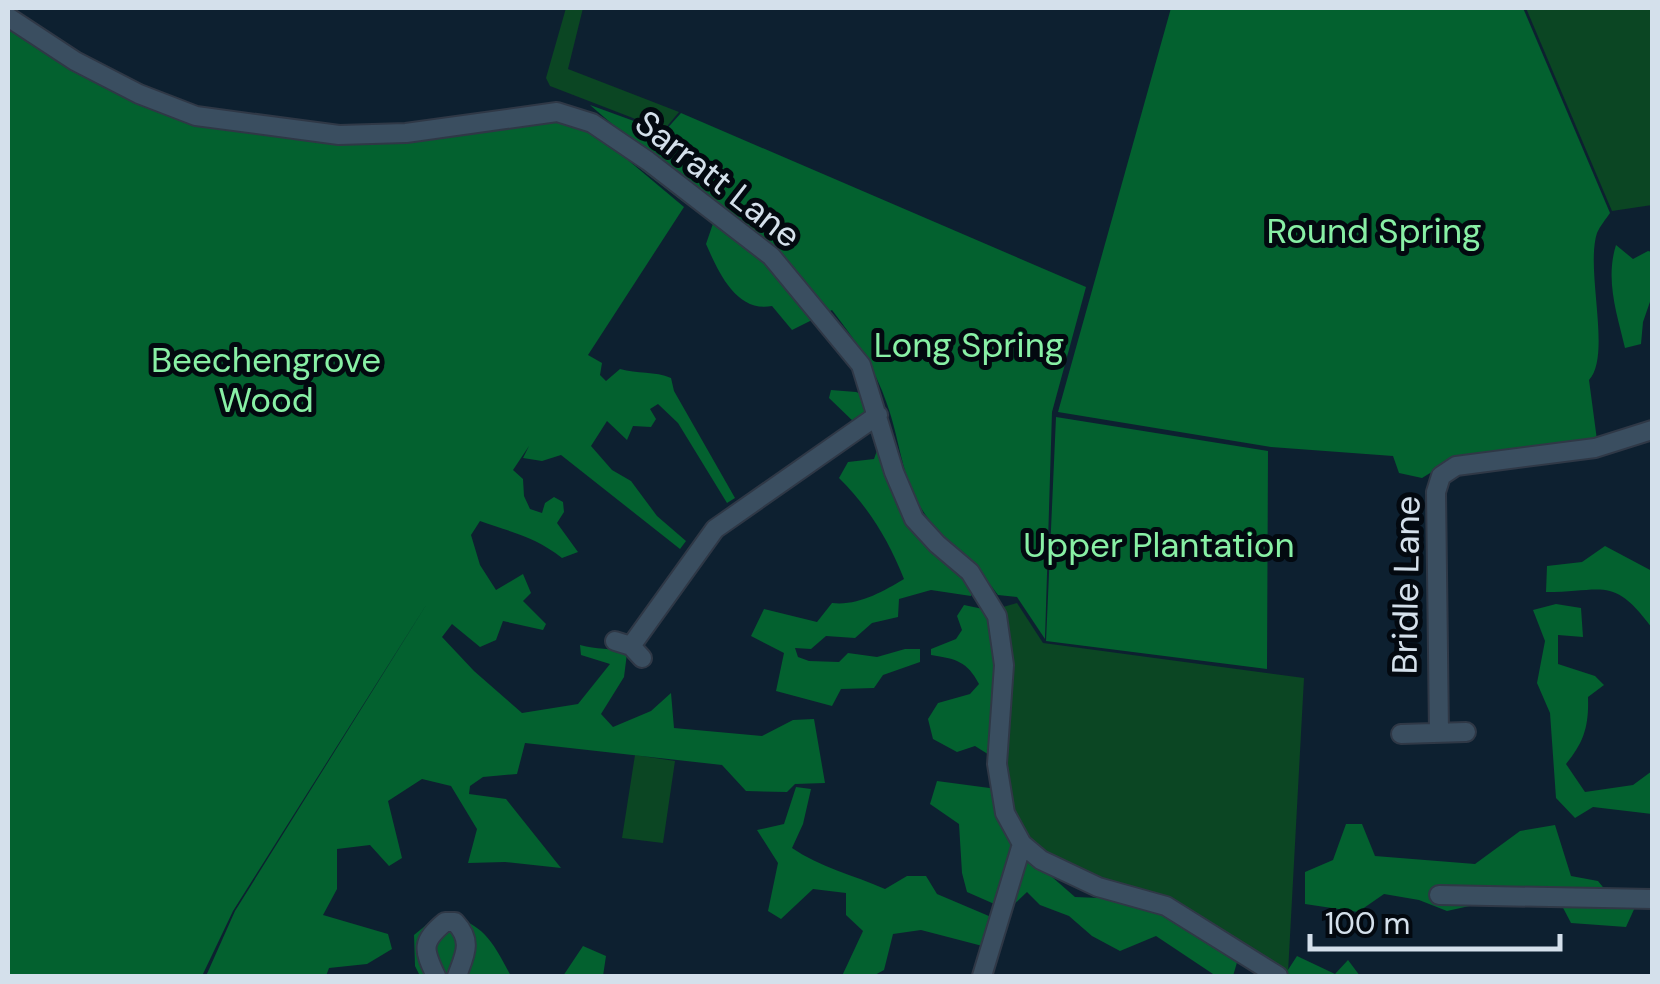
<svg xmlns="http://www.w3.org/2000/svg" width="1660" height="984" viewBox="0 0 1660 984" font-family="'DM Sans',sans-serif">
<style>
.green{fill:#0b4623}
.forest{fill:#03612f}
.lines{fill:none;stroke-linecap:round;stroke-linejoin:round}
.minor-casing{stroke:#2f3846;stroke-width:22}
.minor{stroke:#3a4e60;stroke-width:18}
.labels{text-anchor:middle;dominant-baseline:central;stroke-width:10;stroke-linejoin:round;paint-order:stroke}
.street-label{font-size:35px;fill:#d4e0eb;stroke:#030910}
.park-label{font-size:35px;fill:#88f0a5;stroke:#030910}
</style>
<rect width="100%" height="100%" fill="#0d2030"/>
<path class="green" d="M566,8H583L568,69L679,112L664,130L550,86L546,78Z
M1526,8H1652V205L1612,211Z
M1017,603L1043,643L1304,678L1288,973L1046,855C987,798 1007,742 1010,670C1011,650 1005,628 1003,607Z
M635,755L675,761L663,843L622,838Z"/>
<path class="forest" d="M1171,8H1523L1610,213C1606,219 1600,226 1597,233C1585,270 1612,355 1589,380L1597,440L1435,470L1422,478L1399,473L1393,456L1271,447L1058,412Z
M8,12L55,43L199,121L418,129L557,119L588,129L608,145L619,130L590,105L664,132L681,113L1086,287L1052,412L1045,639L1017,597L998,595L975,565L971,596L931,590L899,599L898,617L872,623L855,638L826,636L811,649L795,648L798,657L809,661L839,662L848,653L877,657L905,649H920V662L883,675L874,688L841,689L832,706L776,691L784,653L751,636L764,609L817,622L832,603C858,606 882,592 904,579C888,539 869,508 839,478L848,462L874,459L881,439L876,424H856L829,398L831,390L856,392L882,401C889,437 902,499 930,521C901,484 902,446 887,404C875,368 855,340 832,310L792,330L772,306C736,313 718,271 706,244L719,206L705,195L686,204L616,150L684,207L588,355L602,363L600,375L606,381L620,369C637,374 655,371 671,378L674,391L735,498L727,503L678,423L658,404L650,409L656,419L651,427L633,426L627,440L607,421L591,446L612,470L631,481L657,516L686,541L680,549L561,455L542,461L523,458L529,446L513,470L523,479L524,496L530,509L542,513L545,503L554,497L563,502L564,512L557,523L578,552L562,558C536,537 511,532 480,521L471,535L480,565L496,590L523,574L531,593L523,601L546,624L543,630L503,621L496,640L480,647L452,624L442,637L474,671L522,713L578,704L610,664L581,655L580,645C597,650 610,647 627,653L624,677L601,714L613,727L651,711L671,693L674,728L762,736L793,720L814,719L825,783L795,784L787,792L746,791L722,765L525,743L517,774L483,777L470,786L469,794L506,799L561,868L505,862L468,863L477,829L451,786L422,779L388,801L402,858L389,866L370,845L337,849V889L323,915L388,934L392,949L367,964L329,968L326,976H206L235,911L428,602L233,911L202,976H8Z
M1616,245L1633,259L1648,251L1652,252V296L1643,322L1641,344L1625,348C1617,314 1605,280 1616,245Z
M1056,417L1268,451L1267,669L1046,641Z
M1605,546L1652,571V628C1613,575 1604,592 1546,592L1547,566L1582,562Z
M1556,604L1581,608L1583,637L1558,635V664L1595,676L1604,685L1588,697C1589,726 1584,742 1566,764L1585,792L1633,785L1652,771V814L1593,807L1575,818L1556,798L1550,713L1537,683L1545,641L1533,610Z
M964,605L983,609L1000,621L1002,763L975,746L957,752L933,739L928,719L938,703L970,694L979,684C967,661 956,659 931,655V649L956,639L962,630L957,616Z
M937,781L997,789L1028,856L1075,897L1123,899L1163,913L1238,959L1233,976H1216L1156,936L1120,951L1092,936L1069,916L1040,905L1027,892L1008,910L967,892L962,873L959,824L930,804Z
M796,787L811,789L803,824L792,848C820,867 853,875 885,889L907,876H926L937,894L1003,922L994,949L921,930L893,934L884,970L873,976H842L863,931L846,915V893L813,889L781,919L768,911L778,863L757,830L784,824Z
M1346,824H1362L1375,856L1475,864L1520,831L1555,825L1571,876L1598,881L1615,902L1636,905L1626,927L1571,923L1560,902L1492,901L1447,911L1419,900L1384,894L1358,912L1305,904V872L1333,860Z
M442,912C485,925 491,939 511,976H420L415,966L414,935Z
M583,946L606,956L603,976H563Z
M1297,956L1335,974L1348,960L1360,976H1284Z"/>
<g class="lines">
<g class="minor-casing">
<path id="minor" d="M8,17L75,61L139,94L196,116L339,135L406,133L557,112L592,123L648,161L771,256L861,365L894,472L914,519L937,544L970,572L997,616L1004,665L997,764L1005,813L1022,844L1041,860L1098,887L1166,906L1278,976
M615,641L631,646L642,658
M631,646L715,529L878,415
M1439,733L1436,492L1441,476L1456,466L1595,448L1652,430
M1401,734L1466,732
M1439,895L1652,899
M436,976C423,949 421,942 445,922H455C473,941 465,954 457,976
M982,976L1022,844"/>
</g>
<use href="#minor" class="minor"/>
</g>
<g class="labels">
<g class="street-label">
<text transform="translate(718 179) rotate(38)">Sarratt Lane</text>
<text transform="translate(1406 585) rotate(-89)">Bridle Lane</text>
</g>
<g class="park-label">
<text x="1374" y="231">Round Spring</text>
<text x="969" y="345">Long Spring</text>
<text x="266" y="360">Beechengrove<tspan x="266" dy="40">Wood</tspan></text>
<text x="1159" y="545">Upper Plantation</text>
</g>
</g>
<rect width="1660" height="984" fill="none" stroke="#d4e0eb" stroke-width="20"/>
<path d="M1310 934v15h250v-15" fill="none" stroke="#d4e0eb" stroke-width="5"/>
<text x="1325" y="934" font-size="30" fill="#d4e0eb" stroke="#030910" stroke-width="8" paint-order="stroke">100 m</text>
</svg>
